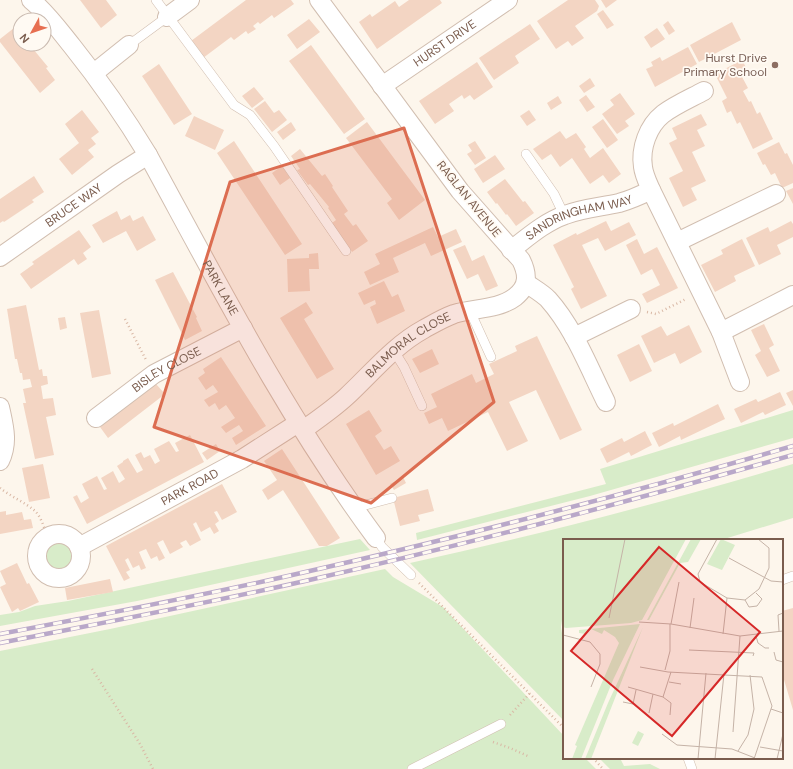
<svg xmlns="http://www.w3.org/2000/svg" width="793" height="769" viewBox="0 0 793 769" font-family="'DM Sans',sans-serif">
<style>
.green{fill:#d8ecc9}
.building{fill:#f3d5c3}
.lines{fill:none;stroke-linecap:round;stroke-linejoin:round}
.lane-casing{stroke:#d1beb0;stroke-width:10}
.street-casing{stroke:#d1beb0;stroke-width:20}
.path{stroke:#d9b8a5;stroke-width:2.5;stroke-dasharray:1 3;stroke-linecap:butt}
.lane{stroke:#fff;stroke-width:9}
.street{stroke:#fff;stroke-width:18}
.rail-casing{stroke:#b9a8c9;stroke-width:4.5}
.rail{stroke:#fffaf3;stroke-width:3;stroke-dasharray:9;stroke-linecap:butt}
.marked{fill:#dc6d51;fill-opacity:0.2;stroke:#dc6d51;stroke-width:3;stroke-linejoin:round}
.education-dot{fill:#8d6e63;stroke:#fffaf3;stroke-width:1.5}
.labels{text-anchor:middle;dominant-baseline:central;stroke-width:3.5;stroke-linejoin:round;paint-order:stroke}
.street-label{font-size:12px;fill:#7a5c4d;stroke:#fffaf3}
.education-label{font-size:12px;fill:#785e54;stroke:#fffaf3;text-anchor:end}
.inset-road{fill:none;stroke:#c5b3a7;stroke-width:1}
.view{fill:#d62828;fill-opacity:0.15;stroke:#d62828;stroke-width:2}
.inset-edge{fill:none;stroke:#7a5c4d;stroke-width:2}
</style>
<rect width="100%" height="100%" fill="#fdf6ec"/>
<path class="green" d="M793,410V438L590,496L417,540L416,533L606,484L600,469Z
M793,464V518L721,540H564V608L561,627L564,645V721L410,563C539,535 667,501 793,464Z
M39 557a19 19 0 1 1 38 0a19 19 0 1 1-38 0Z
M360,539L370,550L137,601L0,626V615L19,612L35,606L68,601Z
M385,569L393,577L443,607L564,736V758H585L596,769H0V651L110,629Z
M599,758H620L624,766L650,764L660,769H610Z"/>
<path class="building" d="M80,0H106L117,15L101,28Z
M246,0H291L294,4L274,18L272,15L260,24L258,22L253,26L256,29L248,34L246,31L234,40L231,37L203,58L191,41Z
M409,0H440L442,3L377,49L359,22L370,14L372,17L395,1L399,7Z
M568,0H595L599,6L597,11L575,26L584,38L572,46L568,41L556,49L537,21Z
M601,0H617L606,8Z
M603,10L614,25L607,29L597,14Z
M309,19L320,32L297,49L287,35Z
M668,21L675,31L669,35L663,25Z
M732,22L741,40L699,62L690,45Z
M530,24L540,39L515,56L519,63L494,80L479,58Z
M14,28L20,36V44H29L48,67L46,68L55,80L40,93L0,42V39Z
M657,28L665,39L651,48L644,37Z
M311,45L365,119L344,134L289,61Z
M688,47L697,64L655,87L646,69L653,66L651,62L660,57L662,61Z
M742,60L748,71L741,75L748,88L743,91L749,102L751,101L757,114L760,112L773,139L753,149L740,122L737,124L731,111L727,113L722,101L727,98L715,74Z
M477,62L493,87L474,100L470,95L464,99L462,95L449,104L454,111L435,124L419,101Z
M159,64L192,114L174,125L142,76Z
M590,78L595,86L584,93L579,86Z
M254,87L264,99L252,108L242,96Z
M620,93L635,114L625,121L629,126L617,134L602,114L614,105L610,100Z
M586,95L595,107L587,112L579,100Z
M558,96L562,103L551,110L547,103Z
M265,101L274,113L279,110L287,120L272,132L254,109Z
M82,110L99,132L91,138L96,144L88,150L94,157L72,175L59,159L79,143L65,124Z
M529,110L536,120L527,126L520,116Z
M701,114L707,125L697,130L705,146L692,152L706,181L691,188L697,200L683,207L669,178L683,171L669,143L677,139L672,128Z
M194,116L224,130L215,150L185,136Z
M603,119L618,140L607,148L592,127Z
M291,122L296,130L283,140L277,132Z
M367,122L425,200L399,220L387,203L392,199L346,138Z
M560,131L566,139L576,133L586,147L584,149L590,158L603,148L621,174L609,183L603,175L590,184L572,158L560,167L551,154L542,160L533,149Z
M234,141L302,244L285,255L217,153Z
M475,141L486,158L475,165L467,154L472,151L468,145Z
M779,142L785,154L787,153L793,165V183L782,188L775,173L771,175L765,164L763,165L757,153Z
M300,149L322,176L325,174L333,186L332,187L348,211L344,214L353,226L356,224L368,241L352,252L332,223L336,220L328,208L329,207L310,184L308,185L297,170L300,169L291,156Z
M495,155L505,169L483,183L474,169Z
M282,166L290,178L280,185L272,173Z
M34,176L44,192L32,200L34,202L4,222L3,221L0,223V199Z
M505,179L523,202L525,201L534,213L516,226L507,214L506,215L497,203L496,204L487,192Z
M793,188V204L786,191Z
M117,211L121,220L130,215L133,221L143,216L156,240L137,251L126,231L103,243L92,225Z
M606,221L611,231L629,222L636,235L605,251L598,238L582,245L607,296L581,309L571,289L574,287L553,245L576,233L577,235Z
M791,221L793,224V237L777,245L781,254L759,265L746,238L768,227L770,232Z
M433,227L438,237L456,229L462,242L431,256L425,243L393,258L399,272L370,285L364,272L380,264L375,254Z
M79,230L91,247L83,253L87,259L78,265L74,259L31,289L20,274L34,264L32,262Z
M637,239L644,254L657,247L678,288L647,303L642,294L660,285L652,269L641,275L626,245Z
M742,239L755,266L734,276L736,281L715,292L701,265L723,254L721,250Z
M465,245L472,261L484,255L498,286L486,291L478,274L467,279L453,250Z
M318,253L319,269H309L310,291L288,292L287,259L309,258V254Z
M173,272L197,317L196,318L202,331L185,340L155,280Z
M384,281L392,297L398,294L405,311L377,324L370,307L376,304L375,300L364,305L358,293Z
M306,302L313,313L304,319L334,369L317,379L280,318Z
M26,305L39,370L42,369L43,376H47L48,384L41,386L43,399L53,398L56,415L46,417L54,455L35,459L23,403H26L23,389L32,387L30,379L23,380L22,373H20L17,359H15L7,309Z
M99,310L111,374L92,378L80,313Z
M65,317L67,328L60,330L58,318Z
M764,324L774,345L769,348L780,371L767,377L755,355L761,351L751,330Z
M689,325L702,352L680,364L675,353L654,363L641,336L661,326L667,336Z
M537,336L582,430L560,440L536,390L509,402L528,441L507,451L488,412L448,431L442,418L429,424L424,413L437,407L431,394L472,374L476,383L494,374L489,364L517,351L515,346Z
M639,344L652,371L630,382L617,355Z
M432,349L439,364L420,373L412,359Z
M221,357L266,426L236,445L232,438L243,431L239,425L226,433L221,427L235,418L226,405L219,410L215,403L209,407L204,400L218,392L213,385L206,390L198,378L205,373L203,369Z
M156,384L165,394L108,438L100,427Z
M793,390V406L786,393Z
M780,392L786,405L765,415L763,412L741,423L734,409L756,399L758,402Z
M718,404L725,419L681,440L680,436L659,447L652,433L673,423L674,426Z
M369,410L382,431L375,436L384,450L391,446L400,461L376,475L346,424Z
M645,431L652,445L631,456L629,452L607,463L600,449L622,438L624,442Z
M190,435L204,462L87,524L73,497L77,495L81,503L89,498L82,484L97,476L104,490L107,489L101,478L113,471L119,483L125,479L117,466L123,462V461L128,458L137,473L143,470L135,455L141,452L144,458L150,455L155,464L160,461L154,449L169,441L176,452L179,451L175,443Z
M216,444L220,451L207,460L202,453Z
M282,449L340,538L327,546H319L283,490L268,500L262,490L277,480L264,461Z
M43,464L50,498L29,502L22,468Z
M403,477L406,483L394,490L390,484Z
M222,484L237,512L222,520L217,511L214,512L219,521L215,524L219,531L214,534L210,527L201,532L196,522L193,524L201,540L190,546L186,540L180,543L183,547L170,554L163,540L157,543L165,558L159,561L157,556L151,559L146,549L139,552L146,568L141,570L139,565L133,568L128,558L125,560L130,570L126,572L130,578L124,581L106,546Z
M428,489L434,511L418,515L420,521L400,526L393,498Z
M6,511V515L22,512L24,520L31,519L33,528L0,534V512Z
M17,563L27,584L29,583L39,602L20,611L18,608L12,612L0,587L6,584L0,571Z
M110,579L113,592L67,600L65,588Z
M793,608V710L782,673V611Z"/>
<g class="lines">
<g class="lane-casing">
<path id="lane" d="M156,0L234,105L250,115L274,146L346,251
M129,45L167,17
M526,154L554,194L564,215
M470,311L491,357
M394,351L404,367L422,406
M354,508L392,498
M376,538L382,547L411,575
M782,580L793,576
M688,758L692,769
M412,769L501,724"/>
</g>
<g class="street-casing">
<g id="street">
<path id="s1" d="M31,0C47,13 59,30 72,46C100,81 125,117 148,155C219,285 287,418 376,538"/>
<path d="M167,17L190,0"/>
<path d="M94,73L129,45"/>
<path id="s2" d="M382,86L508,0"/>
<path d="M651,190C648,183 644,175 643,167C640,148 648,126 663,114C675,105 691,98 704,91"/>
<path d="M677,242L776,194"/>
<path id="s3" d="M511,250C528,237 545,222 565,215C583,208 601,207 619,203C630,200 641,195 651,190L721,332L740,382"/>
<path id="s4" d="M0,257L118,174L148,155"/>
<path d="M526,283C533,288 542,293 548,299C574,328 589,368 606,402"/>
<path d="M721,332L793,295"/>
<path d="M574,337L631,309"/>
<path d="M0,407C4,426 9,442 0,461"/>
<path id="s5" d="M96,418L154,374L243,328"/>
<path id="s6" d="M303,430C317,420 333,409 346,397C371,374 393,346 424,329C433,324 443,318 454,314C473,308 498,310 515,297C529,286 528,274 521,260L460,191L319,0"/>
<circle cx="59" cy="556" r="22"/>
<path id="s7" d="M79,547L242,459L298,423"/>
</g>
</g>
<path class="path" d="M647,312L656,314L686,299
M125,319L146,360
M0,488C10,496 26,503 35,511C42,518 44,529 48,537
M419,583L564,728
M92,669L140,744L153,769
M510,715L530,693
M493,742L510,748L530,757
M593,758L603,769"/>
<use href="#lane" class="lane"/>
<use href="#street" class="street"/>
<g class="rail-casing">
<path id="rail" d="M0,634C101,615 201,596 301,573C466,536 630,493 793,446
M0,643C102,623 204,604 305,581C469,544 631,501 793,455"/>
</g>
<use href="#rail" class="rail"/>
</g>
<path class="marked" d="M404,128L494,402L371,503L154,427L230,182Z"/>
<circle class="education-dot" cx="775" cy="65" r="4"/>
<g class="labels">
<g class="street-label">
<text stroke="none"><textPath href="#s2" startOffset="76">HURST DRIVE</textPath></text>
<text transform="translate(469 199) rotate(51)">RAGLAN AVENUE</text>
<text stroke="none"><textPath href="#s4" startOffset="90">BRUCE WAY</textPath></text>
<text stroke="none"><textPath href="#s3" startOffset="77">SANDRINGHAM WAY</textPath></text>
<text stroke="none"><textPath href="#s1" startOffset="346">PARK LANE</textPath></text>
<text stroke="none"><textPath href="#s6" startOffset="136">BALMORAL CLOSE</textPath></text>
<text stroke="none"><textPath href="#s5" startOffset="86">BISLEY CLOSE</textPath></text>
<text stroke="none"><textPath href="#s7" startOffset="126">PARK ROAD</textPath></text>
</g>
<g class="education-label">
<text x="767" y="58">Hurst Drive<tspan x="767" dy="14">Primary School</tspan></text>
</g>
</g>
<g transform="translate(563 539)">
<rect width="220" height="220" fill="#fdf6ec"/>
<path d="M0,0L109,1L123,0L79,81L68,84L3,89L0,88ZM128,0H138L125,23L117,24L86,81H84ZM158,0L172,6L159,31L144,25ZM77,85L50,141L18,220H9L14,207L12,206L56,104L52,98L41,91L39,95L28,90L23,95L16,94V91ZM80,88L28,220H22L45,164ZM75,192L81,195L75,207L69,204Z" fill="#d8ecc9"/>
<path class="inset-road" d="M154,0L135,35L137,43L164,59L182,61L196,50L206,29V9L195,0M166,19L208,42L220,43M182,61L186,68L194,67L199,60L193,54M46,79L62,0M76,83L108,85L177,97L220,92M108,85L116,43M127,89L131,59M216,92L215,76L220,74M160,95L164,59M0,96L27,103L37,115V125L28,148M193,97L195,104L202,109H206M126,111L191,114L190,117M211,113L213,121L220,123M77,128L105,133L199,138L209,167L191,220M102,131L107,112V85M106,143L118,145M65,148L100,158L108,133M100,158L108,164L107,176M60,163L70,165L73,151M208,170L220,174M86,174L90,155M170,193L177,97M99,195L114,206L169,210L192,219M197,208L220,212M175,212L185,196L191,170L187,136M135,220L143,134M152,220L161,135M214,220L220,195"/>
<path class="view" d="M96,8L197,93L109,197L8,112Z"/>
<rect width="220" height="220" class="inset-edge"/>
</g>
<g transform="translate(32 32) rotate(230)"><circle r="19" fill="#fffaf3" stroke="#cabbb1"/>
<path d="M0-3L7 15L0 10L-7 15Z" fill="#e76f51"/>
<text y="-6" font-size="11" font-weight="bold" text-anchor="middle" fill="#7a5c4d">N</text>
</g>
</svg>
